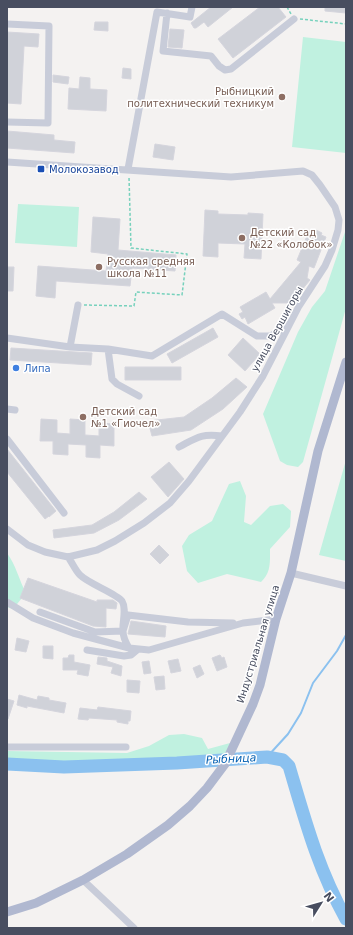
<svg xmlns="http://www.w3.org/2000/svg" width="353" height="935" viewBox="0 0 353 935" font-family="'DejaVu Sans',sans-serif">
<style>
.green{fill:#c0f1e0}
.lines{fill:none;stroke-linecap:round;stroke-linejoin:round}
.stream{stroke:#8bc1ef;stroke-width:2}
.river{stroke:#8bc1ef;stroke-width:13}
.building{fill:#d0d2d9;stroke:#d5d5dd}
.path{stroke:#76d1bc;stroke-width:1.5;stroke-dasharray:3 2;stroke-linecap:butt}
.minor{stroke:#c8ccd9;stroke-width:7}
.major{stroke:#b0b8d0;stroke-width:9}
.education-dot{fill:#8d6e63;stroke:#fff;stroke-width:1.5}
.transit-dot{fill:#1a4fb4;stroke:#fff;stroke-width:1.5}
.shop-dot{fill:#3f7fe0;stroke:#fff;stroke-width:1.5}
.labels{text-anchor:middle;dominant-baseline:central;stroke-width:3;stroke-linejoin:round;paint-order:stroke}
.education-label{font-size:10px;fill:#785e54;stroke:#fff;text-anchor:start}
.transit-label{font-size:10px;fill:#164399;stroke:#fff;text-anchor:start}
.street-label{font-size:10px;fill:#484e60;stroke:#fff}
.shop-label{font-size:10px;fill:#366cbe;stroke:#fff;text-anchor:start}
.water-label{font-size:11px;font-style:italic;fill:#0862b3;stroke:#fff}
</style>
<rect width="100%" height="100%" fill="#f4f2f1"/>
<path class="green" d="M303,37L346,42V153L292,147Z
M18,204L79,207L77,247L15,243Z
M346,229V308L303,462L298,467L287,465L280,461L263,414L298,332L312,307L325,291Z
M346,460V561L319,555Z
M240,481L246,496L244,522L251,525L270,506L283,504L291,511L290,527L270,549C270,562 271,573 261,582L227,574L198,583L187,571L182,546L189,535L212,521L229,484Z
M7,553C16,565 19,580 26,593L13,609L7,607Z
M184,734L202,738L208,749L230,743L229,754L222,757L199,760L59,764L7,759V751L127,753L149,746L169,735Z"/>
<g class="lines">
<path class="stream" d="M267,757L288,734L301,713L313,683L337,651L346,635"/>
<path class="river" d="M7,764L64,767L177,763L267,757L283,760L289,766C305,820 318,869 346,919"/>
</g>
<path class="building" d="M211,7H233L208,27L204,22L196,28H194L191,23Z
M260,7H278L286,17L233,58L218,39Z
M325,7H346V13L325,11Z
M95,22H108V31L94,30Z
M170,29L184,30L182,48L168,47Z
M7,32L39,34L38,47L24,46L21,104L7,103Z
M123,68L131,69V79L122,78Z
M53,75L69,77L68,84L53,82Z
M80,77L90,78V89L107,90L106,111L68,109L69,88L79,89Z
M7,131L54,135V140L75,142L74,153L7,148Z
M155,144L175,147L173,160L153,157Z
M205,210L218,211V214L248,215V213L263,214L261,259L244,258L245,244L218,243V257L203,256Z
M93,217L120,219L118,250L176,255L175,271L132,268L130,286L56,281L55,298L36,296L38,266L106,271L108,254L91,252Z
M316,230L322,233L321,235L326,237L314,268L309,266L307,278L310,280L291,303H272L275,308L248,324L245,317L242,319L239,314L243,312L240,307L266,292L270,299L301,262L297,260L309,231L314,233Z
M7,267H14L13,291H7Z
M213,328L218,337L172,363L167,354Z
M243,338L260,354L245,371L228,355Z
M11,348L92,353L91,365L10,360Z
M125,367H181V380H125Z
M236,378L247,387L223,409L191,430L152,436L148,421L184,417L212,398Z
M41,419L57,420V433L70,434V419L85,420V435L99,436V423L114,424V446L100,445V458L86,457V445L68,444V455L53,454V441H40Z
M7,449L56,511L49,517V516L45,519L7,472Z
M169,462L184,479L168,497L151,477Z
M139,492L147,499L119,520L94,533L54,538L53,530L92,525L114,512Z
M159,545L169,555L160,564L150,554Z
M28,578L97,602V600H113L117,603L116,609L106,608V627L93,626L20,598Z
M131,621L166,626L165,637L128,634Z
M17,638L29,641L26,652L15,650Z
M43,646H53V659L43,658Z
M69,655H74V662L90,665L88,676L77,674L78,670H63V658H68Z
M220,655L222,658L224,657L227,667L217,671L212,658Z
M98,657L107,658V661L122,666L121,676L111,673L113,667L97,664Z
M178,659L181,671L171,673L168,661Z
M149,661L151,673L144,674L142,662Z
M200,665L204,674L197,678L193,668Z
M164,676L165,689L156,690L154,677Z
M127,680L140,681L139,693L127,692Z
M19,695L37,700L38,696L49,698V700L66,703L64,713L27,706V708L17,705Z
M7,699L14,701L8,719H7Z
M98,707L131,711L130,721H128V724L117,722V720L89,718L88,720L78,719L80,708L97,710Z"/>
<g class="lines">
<path class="path" d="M287,7L291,14
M300,19L346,24
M84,305L134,306L136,292L182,295L187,254L131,248L129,177"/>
<path class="minor" d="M167,13L163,51L211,56L219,66L225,70L231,69L294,19
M7,24L49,26L48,123L7,122
M7,162L231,177L303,171L312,175L320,185L335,207L339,220L338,230L332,250L325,266L299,306L263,376L240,412L189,481L170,503L144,523L115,541L97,550L68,557L45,552L28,545L7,529
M128,169L157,12L190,17L192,7
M7,338L70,347L108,349L152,356L222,314L257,336H271L289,324
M70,347L78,305
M108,349L112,379L117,384L139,396
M7,409L15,410
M7,439L64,513
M179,447C196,438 201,433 222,436
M68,557C72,562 75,570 80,575C89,584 116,593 122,601C127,609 122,622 123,631C123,638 126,643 129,648
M291,573L346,586
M7,602L33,618L73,633L129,648L149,650L243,623L276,619
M40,612L95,632L123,631L128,615L188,622L233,623
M87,650L124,656L131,655L137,650
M7,747H126
M83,880L134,928"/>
<path class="major" d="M7,912L36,903L83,880L127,854L168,825L190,806L207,788L225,764L253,704L260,685L276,619L291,573L318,451L346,362"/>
</g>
<g class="education-dot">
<circle cx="282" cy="97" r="4"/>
<circle cx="242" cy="238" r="4"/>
<circle cx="99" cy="267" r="4"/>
<circle cx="83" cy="417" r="4"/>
</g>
<rect class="transit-dot" x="37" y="165" width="8" height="8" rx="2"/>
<circle class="shop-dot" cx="16" cy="368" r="4"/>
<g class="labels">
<g class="education-label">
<text x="274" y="91" text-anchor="end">Рыбницкий<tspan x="274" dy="12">политехнический техникум</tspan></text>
<text x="250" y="232">Детский сад<tspan x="250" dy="12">№22 «Колобок»</tspan></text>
<text x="107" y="261">Русская средняя<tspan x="107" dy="12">школа №11</tspan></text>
<text x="91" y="411">Детский сад<tspan x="91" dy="12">№1 «Гиочел»</tspan></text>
</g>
<g class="transit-label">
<text x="49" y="169">Молокозавод</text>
</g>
<g class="street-label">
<text transform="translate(277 329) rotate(-61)">улица Вершигоры</text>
<text transform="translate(258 644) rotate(-73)">Индустриальная улица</text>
</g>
<g class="shop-label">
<text x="24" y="368">Липа</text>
</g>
<g class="water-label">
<text transform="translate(231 759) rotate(-3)">Рыбница</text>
</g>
</g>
<rect width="353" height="935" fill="none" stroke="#484e60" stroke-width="16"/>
<g transform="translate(321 903) rotate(53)" stroke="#ffffff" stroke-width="3" paint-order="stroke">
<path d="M0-3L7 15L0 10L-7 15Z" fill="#484e60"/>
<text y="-6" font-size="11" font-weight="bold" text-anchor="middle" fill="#484e60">N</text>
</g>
</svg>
